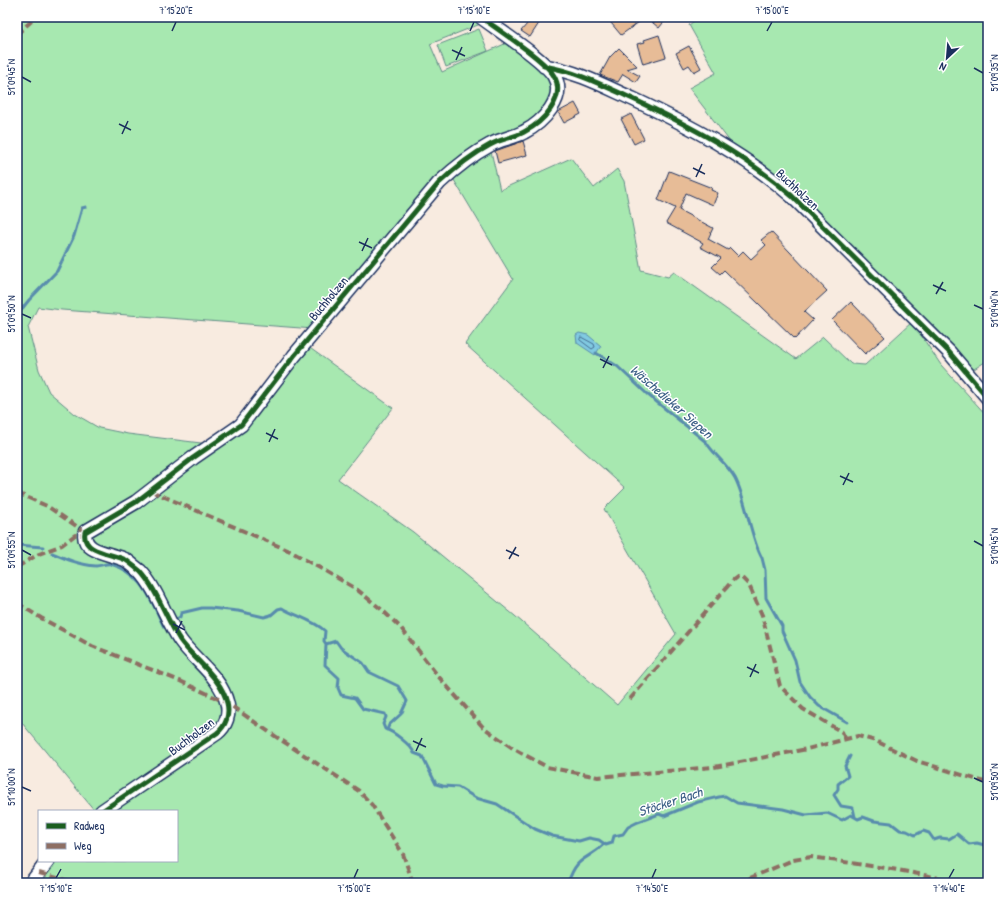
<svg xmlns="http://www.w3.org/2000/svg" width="1005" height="900" viewBox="0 0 1005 900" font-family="'Patrick Hand',sans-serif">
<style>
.green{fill:#a7e8b0;stroke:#618c87}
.water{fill:#81cae1;stroke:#588cad}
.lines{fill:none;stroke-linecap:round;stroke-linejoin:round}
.shore{stroke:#446d92;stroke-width:1}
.stream{stroke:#588cad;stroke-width:3}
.building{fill:#e7bc97;stroke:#1b2f5e}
.minor-casing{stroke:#1b2f5e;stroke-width:16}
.minor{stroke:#fff;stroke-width:13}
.quiet{stroke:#8d6e63;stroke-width:4;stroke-dasharray:8 4;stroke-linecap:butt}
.cycleway-casing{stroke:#fff;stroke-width:8}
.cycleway{stroke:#1b5e20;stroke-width:5}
.ticks{fill:none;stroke:#1b2f5e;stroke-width:1.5}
.labels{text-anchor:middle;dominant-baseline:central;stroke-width:3;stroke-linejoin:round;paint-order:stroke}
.street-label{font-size:13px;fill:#1b2f5e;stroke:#fff}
.water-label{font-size:14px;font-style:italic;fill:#3a5e85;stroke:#fff}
.neatline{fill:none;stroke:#1b2f5e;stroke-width:1.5}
.ticks-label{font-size:10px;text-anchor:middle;fill:#1b2f5e}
</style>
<rect width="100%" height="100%" fill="#f8ebe0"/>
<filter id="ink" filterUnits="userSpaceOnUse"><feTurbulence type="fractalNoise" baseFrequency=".025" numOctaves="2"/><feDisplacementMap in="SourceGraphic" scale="8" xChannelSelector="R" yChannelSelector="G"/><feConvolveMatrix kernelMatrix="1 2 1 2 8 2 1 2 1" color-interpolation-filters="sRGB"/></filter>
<g filter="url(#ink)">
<path class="green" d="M17,17H476L483,23L430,44L442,72L509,42L548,74L552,80L554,95L550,106L541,117L524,129L488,142L448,172L428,192L314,329L62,310L38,307L28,327L39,370L49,392L75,414L99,428L128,434L209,444L212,449L241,429L272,388L307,346L393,408L338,479L413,532L515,616L617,705L676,634L604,509L625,488L465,344L513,279L451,175L490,147L500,190L571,158L594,188L617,169L624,181L641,270L668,277L674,272L796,359L823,337L851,364L865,365L912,322L941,365L988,417V883H34L52,861H177V811H95L17,717Z
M699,17H988V360L971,371L734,147L689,88L716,73L689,25Z
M479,29L488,51L446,67L438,45Z"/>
<path class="water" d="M579,333L588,335L601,346L595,355L577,343L576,335Z"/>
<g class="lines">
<path class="shore" d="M581,337L594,344L595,347L592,349L580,340Z"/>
<path class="stream" d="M17,315L29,300L57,271L74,236L82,208L86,207
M596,353L617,366L647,394L706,442C714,455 727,464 735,478C747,501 750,537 762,558L765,570L766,598L782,626V631L795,660L800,682L810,697L819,706L847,722
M17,545L43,547
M52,553C66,559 80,565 96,566C101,566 106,563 111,564C144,574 150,599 164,627
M176,619L180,617L181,613L202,608H210L238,611L264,617L271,615L278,609L282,608C295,616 313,620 325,631L324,641L326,644L325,665L339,678L338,688L341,695L355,698L363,709L385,714L386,717L383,724L385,729C393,731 412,746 414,753L422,756L436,784L443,786L458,787L476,798L497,804L535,829L552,836L579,841L589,838L599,840L606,845L612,843L614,836L623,834L628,827L638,822L659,814L664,816L698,802L719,797L725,796L737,803L783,809L806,815L827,813L842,820L851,815L858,819L863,817L874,821L891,823L900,830L907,831L915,835L923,831L929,833L934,840L940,838L949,839L957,834L969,844L977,843L988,846
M326,644L336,641L341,648L363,663L369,672L398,686L407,701L401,714L389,725L387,730
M850,756L845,766L848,776L838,784V789L834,795L841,806L853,808L855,817
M568,883C577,855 587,861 604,844"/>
</g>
<path class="building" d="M514,17H543L530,37L521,31L527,24Z
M619,17H646L621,35L611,23Z
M646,17H668L659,28Z
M659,35L666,57L643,64L637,44L645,42L644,40Z
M689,46L701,68L694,72L689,65L684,68L676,53Z
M619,48L637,66L627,69L640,76L636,82L623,74L618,82L600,75L610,57Z
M575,103L581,114L564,123L558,112Z
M631,114L644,139L634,144L621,119Z
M523,141L527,155L498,163L495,151Z
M669,171L712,188L711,190L718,193L713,205L686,193L679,210L713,228L708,239L728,250L730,248L738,256L743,251L751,259L766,245L761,240L771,232L827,291L804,312L813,320L795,339L724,270L720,274L712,267L721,258L700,247L703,243L666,223L675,208L658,200Z
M851,302L885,337L865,354L832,320Z"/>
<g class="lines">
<g class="minor-casing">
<path id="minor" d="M544,66C578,72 602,85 633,99C690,126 744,154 792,196L949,352L988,398
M102,811L217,733C226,726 230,714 227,703C221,677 194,660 180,640C166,619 157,589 140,571C136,568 130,563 126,560C112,553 81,553 85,532L136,502L193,458L241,425L294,356L439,183C453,170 473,154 490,145C500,139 513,138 524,132C542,123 567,98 554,76C545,60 498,30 481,17
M31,883L48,861"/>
</g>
<use href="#minor" class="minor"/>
<path class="quiet" d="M17,34L36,17
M151,491L290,551L355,588L381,609L401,628L438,676L483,727L514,749L547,767L598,777L714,767L807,749L858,736L876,741L917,761L988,783
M17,493L47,506L85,532
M17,567L39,554L62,545L75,535H84
M17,603L41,618L92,646L180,681L227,703L275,736L359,791L372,805L403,854L413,883
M630,699L733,580L737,577H741L749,585L762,615L780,686L803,709L842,732L845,738
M39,873L76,883
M47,883L55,876
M738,883L793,860L811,857L898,870L965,883"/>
<g class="cycleway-casing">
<path id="cycleway" d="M544,66C578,72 602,85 633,99C690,126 744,154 792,196L949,352L988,398
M102,811L217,733C226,726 230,714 227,703C221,677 194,660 180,640C166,619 157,589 140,571C136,568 130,563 126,560C112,553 81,553 85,532L136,502L193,458L241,425L294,356L439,183C453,170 473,154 490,145C500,139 513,138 524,132C542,123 567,98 554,76C545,60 498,30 481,17"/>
</g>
<use href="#cycleway" class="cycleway"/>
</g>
</g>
<path class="ticks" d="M172,31L176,22M470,31L474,22M767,31L772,22M452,50L465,56M456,60L462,47M974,68L983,73M22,77L31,82M119,124L131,130M122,134L128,121M693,168L705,174M696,177L702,164M359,242L372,248M362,251L368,238M933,285L946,291M936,294L943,282M974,305L983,309M22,314L31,318M600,359L612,365M603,368L609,356M266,433L278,439M269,442L275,429M840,476L853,482M843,485L849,473M974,541L983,546M22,550L31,555M506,550L519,556M509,559L516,547M173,624L185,630M176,633L182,621M747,667L759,673M750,677L756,664M413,741L426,747M416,751L422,738M974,778L983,782M22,787L31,791M56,878L61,869M354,878L358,869M652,878L656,869M949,878L954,869"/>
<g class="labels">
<g class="street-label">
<text transform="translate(798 189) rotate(43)">Buchholzen</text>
<text transform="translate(328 298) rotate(-50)">Buchholzen</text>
<text transform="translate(191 736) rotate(-37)">Buchholzen</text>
</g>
<g class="water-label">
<text transform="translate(672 401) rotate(41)">Wäschedieker Siepen</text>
<text transform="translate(670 801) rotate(-18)">Stöcker Bach</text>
</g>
</g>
<rect width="1005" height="900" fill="none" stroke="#fff" stroke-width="44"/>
<rect x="38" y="810" width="140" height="52" fill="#ffffff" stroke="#a4acbf"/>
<rect x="46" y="823" width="20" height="6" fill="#1b5e20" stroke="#a4acbf"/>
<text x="74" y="830" font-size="12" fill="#1b2f5e">Radweg</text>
<rect x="46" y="843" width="20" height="6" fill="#8d6e63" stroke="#a4acbf"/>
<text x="74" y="850" font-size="12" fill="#1b2f5e">Weg</text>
<g transform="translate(947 58) rotate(206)" stroke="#ffffff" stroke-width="3" paint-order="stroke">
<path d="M0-3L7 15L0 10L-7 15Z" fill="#1b2f5e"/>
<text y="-6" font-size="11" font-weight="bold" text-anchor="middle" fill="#1b2f5e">N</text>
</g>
<rect x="22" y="22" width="961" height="856" class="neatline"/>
<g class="ticks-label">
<text x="176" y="14">7°15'20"E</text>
<text x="474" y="14">7°15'10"E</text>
<text x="772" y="14">7°15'00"E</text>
<text transform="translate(994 73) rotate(-90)" y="4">51°09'35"N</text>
<text transform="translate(11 77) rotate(-90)" y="4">51°09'45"N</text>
<text transform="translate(994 309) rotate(-90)" y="4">51°09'40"N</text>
<text transform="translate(11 314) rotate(-90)" y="4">51°09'50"N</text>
<text transform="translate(994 546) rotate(-90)" y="4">51°09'45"N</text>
<text transform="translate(11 550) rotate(-90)" y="4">51°09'55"N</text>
<text transform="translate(994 782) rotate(-90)" y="4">51°09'50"N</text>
<text transform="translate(11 787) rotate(-90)" y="4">51°10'00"N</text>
<text x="56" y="892">7°15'10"E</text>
<text x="354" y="892">7°15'00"E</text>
<text x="652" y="892">7°14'50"E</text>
<text x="949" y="892">7°14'40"E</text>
</g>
</svg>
